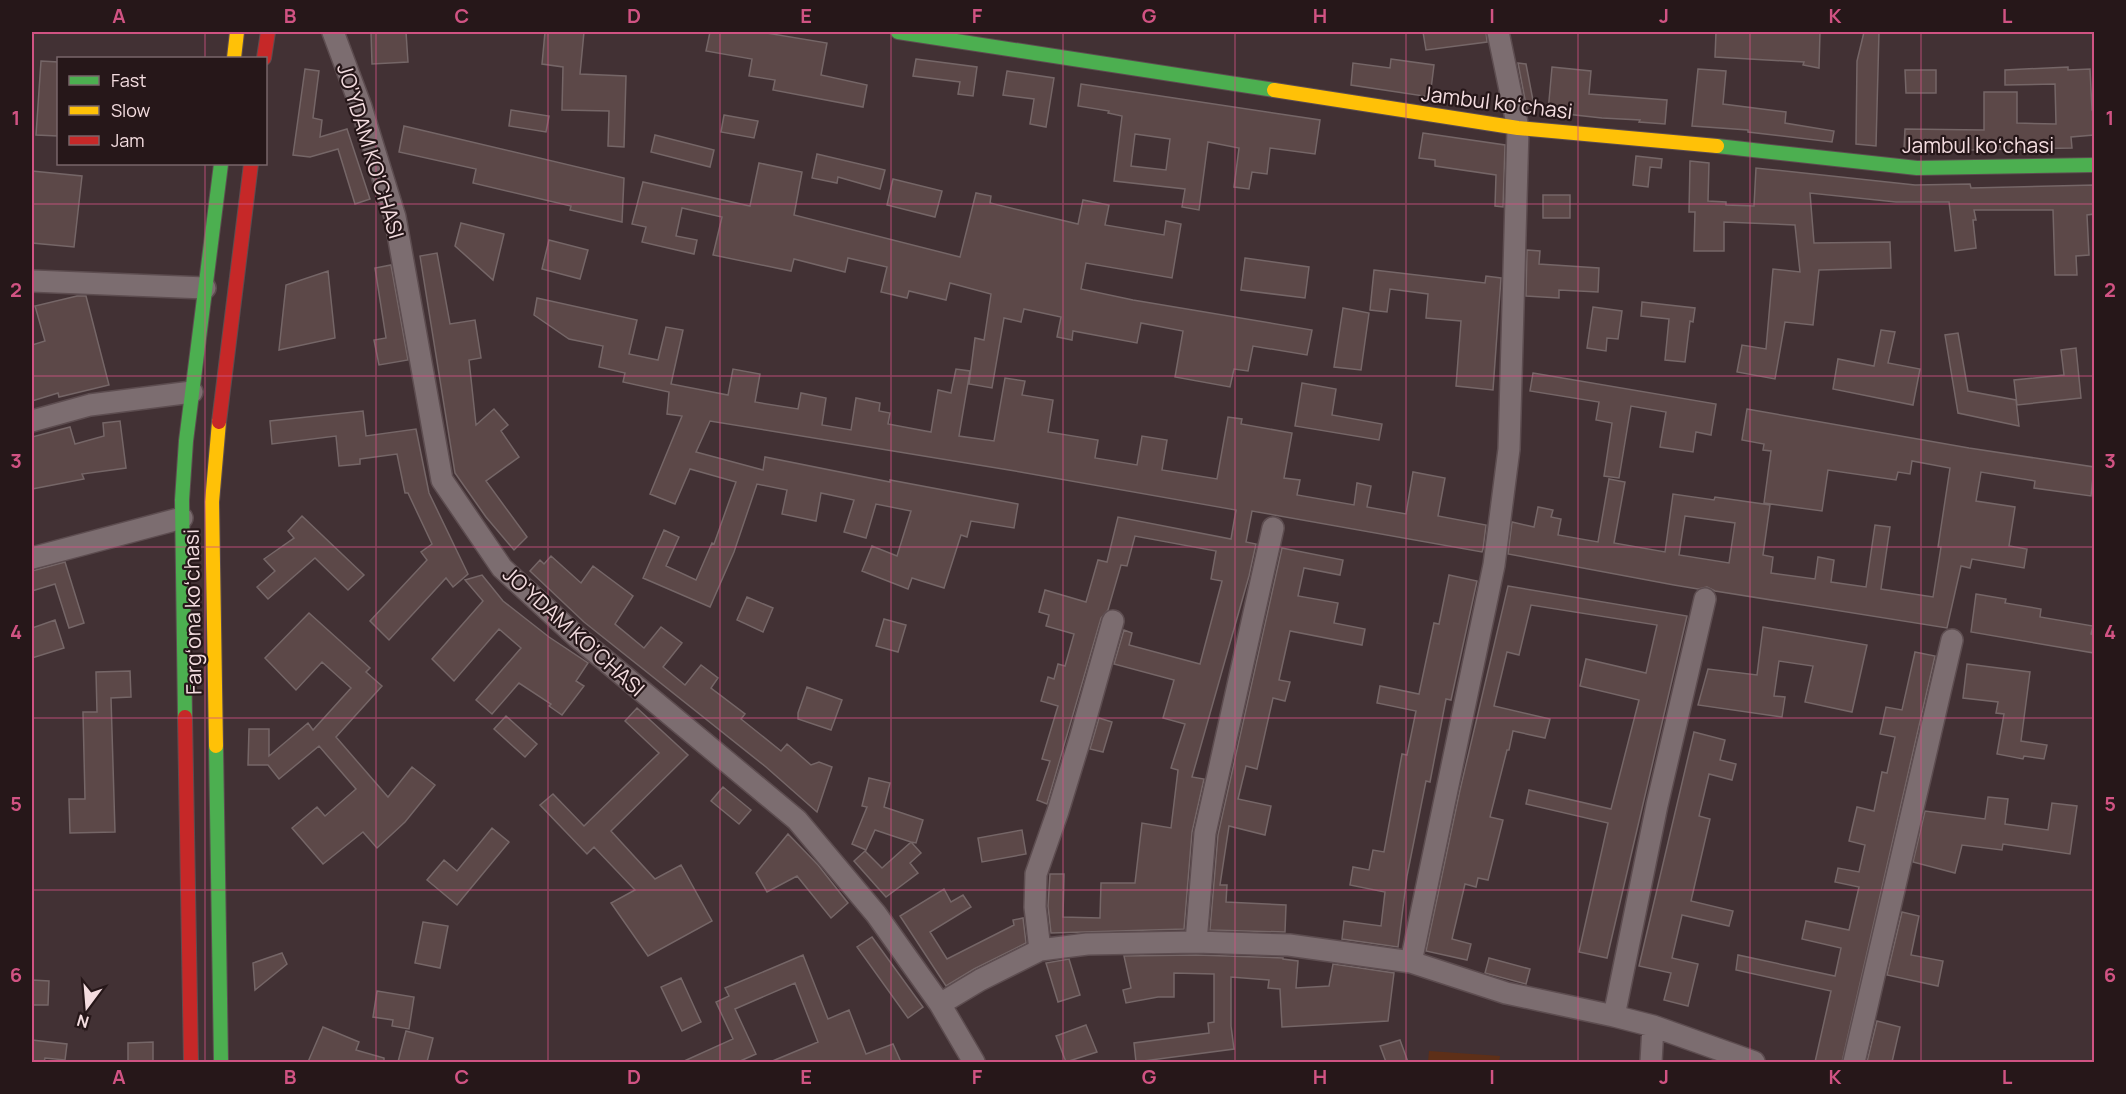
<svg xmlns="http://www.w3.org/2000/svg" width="2126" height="1094" viewBox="0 0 2126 1094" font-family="Manrope,sans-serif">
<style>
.green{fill:#5d2f18}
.building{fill:#5c4848;stroke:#756667;stroke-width:1.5;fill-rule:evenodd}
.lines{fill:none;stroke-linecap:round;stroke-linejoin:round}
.street-casing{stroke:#5d4d50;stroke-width:24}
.fast-casing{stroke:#5d4d50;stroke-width:16}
.slow-casing{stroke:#5d4d50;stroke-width:16}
.jam-casing{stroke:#5d4d50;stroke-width:16}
.street{stroke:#7c6d70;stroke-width:21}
.fast{stroke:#4caf50;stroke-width:14}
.slow{stroke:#ffc107;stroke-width:14}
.jam{stroke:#c62828;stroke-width:14}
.grid{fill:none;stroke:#d15383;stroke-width:1.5;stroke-opacity:0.55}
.labels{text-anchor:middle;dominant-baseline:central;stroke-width:4.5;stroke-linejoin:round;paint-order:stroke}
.street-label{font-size:21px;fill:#f4dde0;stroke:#261719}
.neatline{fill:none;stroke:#d15383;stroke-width:2}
.grid-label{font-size:20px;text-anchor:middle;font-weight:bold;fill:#d15383}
</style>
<rect width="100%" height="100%" fill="#423134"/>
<path class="green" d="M1429,1051L1500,1056L1499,1062H1428Z"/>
<path class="building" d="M371,32H406L408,62L372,64Z
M545,32H584L580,74L626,76L624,147L608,146L609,111L562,110L563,67L542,64Z
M710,32H761L827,43L821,75L867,85L863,107L773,90L775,80L749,76L752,59L706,51Z
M1423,32H1486L1487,42L1426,50Z
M1716,32H1820L1819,68L1803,65L1804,62L1715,57Z
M1864,32H1879L1876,146L1856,144L1857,61Z
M916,59L977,67L973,96L958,94L960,82L913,76Z
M1391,59L1434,65L1430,97L1351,85L1353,63L1390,68Z
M41,61L58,62V136L36,135Z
M1518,63L1526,64L1535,111L1527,110Z
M1552,67L1591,71L1589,94L1667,100L1665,124L1639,122L1640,120L1602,118L1548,112Z
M2068,67V70L2090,69L2092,110H2094V135L2071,137L2072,148L1918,151L1904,149L1905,129L1984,130V92H2017V123L2056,124L2055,84L2005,85V70Z
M305,69L319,71L313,118L322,120L320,137L347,129L370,199L355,204L338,149L310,157L293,155Z
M1698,69L1726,71L1723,104L1786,112L1785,123L1834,131L1832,142L1748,132V130L1692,126Z
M1905,70H1936V93H1906Z
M1007,71L1054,78L1046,127L1030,124L1034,99L1003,95Z
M1081,84L1320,120L1315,154L1270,148L1267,174L1252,172L1249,189L1234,187L1239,148L1208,142L1199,210L1182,207L1185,189L1114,181L1122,116L1108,113L1109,111L1078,106ZM1135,134L1170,139L1166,170L1131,166Z
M511,110L549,116L546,132L509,126Z
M724,115L758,121L754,138L721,132Z
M404,126L624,178L622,222L570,210L571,206L473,183L476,169L399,152Z
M1423,133L1505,145L1503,207L1495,206L1496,175L1435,166V160L1419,158Z
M655,135L714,150L710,167L651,152Z
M817,154L885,170L880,189L838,177L837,183L812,178Z
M1636,156L1662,159L1661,168L1650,167L1648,187L1633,185Z
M1690,161L1709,163L1708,201L1726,202V205L1754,206L1756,168L1915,185L1970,184L1971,188L2094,185V214L2087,215L2089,255L2076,256L2077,275H2055L2053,210H1974L1976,220H1973L1976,248L1955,251L1949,202H1896L1810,193L1814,243L1890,242L1891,268L1819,270L1813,325L1785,322L1775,379L1737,372L1742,345L1766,349L1773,269L1800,272L1795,225L1724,222V251H1694L1695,212H1689Z
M759,163L802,172L794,215L960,257L976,193L991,196L990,203L1078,224L1083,200L1109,205L1105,225L1164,235L1166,221L1181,224L1172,278L1086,263L1081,289L1133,300L1312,330L1307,355L1253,346L1248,371L1234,369L1230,387L1175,377L1183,331L1141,323L1137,343L1073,331L1072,340L1057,337L1061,317L1024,309L1021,322L1004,318L992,388L969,384L975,338L984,340L991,294L950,283L946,300L909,291L907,298L881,292L887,267L848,258L845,272L794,259L791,271L713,255L722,217L682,208L676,236L697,240L694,254L642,242L646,227L632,224L643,182L750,206Z
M32,171L82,176L74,247L32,243Z
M893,179L942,191L935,217L887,205Z
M1543,195H1570V218H1543Z
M461,223L504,234L493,280L455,246Z
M549,240L588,250L580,279L542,269Z
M1527,250L1540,251L1539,264L1599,268L1598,292L1559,290V298L1526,296Z
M437,253L450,324L475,320L481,358L469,360L476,425L494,409L508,425L501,431L519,457L486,481L527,537L514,550L486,517L455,473L420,256Z
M1245,258L1309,267L1305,298L1241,290Z
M391,265L408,360L379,365L374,340L386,338L375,268Z
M1374,270L1485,283L1486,276L1501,278L1493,390L1456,386L1461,321L1426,318L1428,294L1390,289L1387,312L1370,310Z
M328,271L335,338L279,350L286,285Z
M77,296H86L109,385L59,397L58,393L32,401V345L45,341L35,306Z
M537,298L637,320L629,354L658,360L666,327L683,330L671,384L728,395L733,369L760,374L755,402L798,409L801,393L826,398L822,425L851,430L856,398L880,403L879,411L890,413L888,424L931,432L938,390L951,393L956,369L970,371L959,436L994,441L1005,378L1025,381L1022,395L1053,400L1048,432L1098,440L1095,458L1137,465L1142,436L1167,440L1162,470L1217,479L1228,417L1242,419L1241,424L1292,433L1284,478L1300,480L1297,495L1354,505L1357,483L1371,486L1367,507L1406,514L1413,472L1445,478L1438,516L1486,525L1483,549L1482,552L1252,511L1246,542L1256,544L1249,576L1192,777L1204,779L1192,832L1184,929L1051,933L1048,906L1050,874H1064L1063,917L1100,918L1101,883H1135L1142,823L1171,828L1178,770L1171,768L1185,724L1163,718L1174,680L1114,664L1124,630L1132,633L1129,645L1200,664L1222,581L1211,579L1216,551L1135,536L1127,566L1121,565L1108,610L1101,618L1047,804L1037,800L1050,761L1042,759L1058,706L1041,701L1048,677L1054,679L1058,664L1065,666L1074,634L1046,626L1049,615L1039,612L1045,590L1086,602L1098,560L1107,562L1118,517L1231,539L1236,510L1009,470L710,421L696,452L763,470L765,457L890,482V480L1018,504L1014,528L971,521L967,537L961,535L944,588L912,578L908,589L862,571L872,546L897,556L911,511L876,504L866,538L844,532L854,500L821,493L816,521L782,514L787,490L757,484L734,552L710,607L643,578L664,530L679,537L666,566L696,580L712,543L714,544L736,482L690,469L675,504L650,494L682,416L667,414L669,392L623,382L625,373L599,367L603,346L569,339L534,315Z
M1642,302L1695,308L1693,322L1690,321L1685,362L1665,360L1669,319L1641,316Z
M1593,307L1622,311L1618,339L1607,338L1606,351L1587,348Z
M1343,308L1369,313L1361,370L1334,367Z
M1881,330L1895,332L1888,363L1920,369L1913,405L1833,389L1838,359L1874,366Z
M1958,333L1968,391L2016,400L2019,426L1958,413L1945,335Z
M2076,348L2081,398L2017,405L2014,380L2064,375L2061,350Z
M1533,373L1716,404L1711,435L1696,432L1693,452L1660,447L1666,412L1631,406L1619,478L1604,476L1612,423L1596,420L1599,402L1530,391Z
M1302,383L1336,389L1332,415L1382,424L1379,440L1295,426Z
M1747,409L1969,448L2094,467L2091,496L2034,488L2035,481L1981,472L1976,501L2015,507L2009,546L2027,549L2024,568L1972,559L1970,568L1961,566L1947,628L1715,591L1707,587L1698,589L1674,585L1508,554L1512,522L1534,527L1538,507L1553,510L1551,517L1561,519L1558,535L1598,542L1609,479L1625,482L1614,543L1665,552L1673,494L1714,500L1715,497L1770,505L1763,555L1773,557L1771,573L1815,579L1818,557L1834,560L1831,582L1866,587L1875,525L1890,527L1881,589L1933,597L1941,547H1938L1950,468L1912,461L1910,474L1898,472L1896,480L1828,470L1822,511L1764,503L1771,451L1763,450L1764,444L1742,440ZM1685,516L1735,523L1729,563L1679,555Z
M363,411L366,436L416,429L429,493L468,574L453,587L446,578L389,640L370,621L427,560L421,552L432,544L408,493H405L397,454L360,459V464L339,466L336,436L272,444L270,421Z
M120,421L126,468L82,474L84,479L32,489V437L70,427L75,444L104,436L103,423Z
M302,516L364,575L348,590L315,558L268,599L257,587L275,571L264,559L294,538L288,531Z
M1282,548L1343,560L1340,575L1304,568L1298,596L1338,603L1334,623L1365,629L1362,645L1290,631L1279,680L1290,682L1285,701L1273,698L1257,769L1246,766L1238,799L1271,806L1265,835L1229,826L1220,885H1227L1226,902L1286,905L1285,932L1210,930L1218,835Z
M551,556L581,583L593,566L633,596L615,624L644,648L661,627L682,643L663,667L685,685L701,665L718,678L711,688L745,714L741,719L781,751L787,744L811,765L819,762L832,767L817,812L766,767L584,622L530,571L540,560L544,564Z
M65,562L84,623L69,628L55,584L32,591V571Z
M482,575L503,601L549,637L588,663L576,681L584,686L562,715L549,706L551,704L519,683L492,714L476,700L521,648L499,629L454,681L432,659L483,601L465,580Z
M1449,575L1477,581L1451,700L1446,699L1430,782L1426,781L1407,876L1398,947L1342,939L1344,921L1381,926L1385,892L1350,885L1353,867L1369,870L1373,850L1384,852L1402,754L1407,755L1416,711L1377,703L1380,686L1419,694L1434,623L1439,624Z
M1508,586L1687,616L1607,958L1579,952L1608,823L1526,804L1529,790L1611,809L1639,700L1580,686L1586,659L1646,673L1657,625L1531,605L1519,655L1507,652L1494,706L1550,719L1545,738L1513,731L1509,750H1507L1490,817L1503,820L1488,880L1478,878L1476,887L1465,884L1452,939L1471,944L1467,960L1426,951L1460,790Z
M1976,594L2006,599L2005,603L2041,609L2040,617L2093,626L2091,634L2094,635V653L1971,632Z
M747,597L773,608L763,632L737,620Z
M309,613L370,668L366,672L382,686L336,737L388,797L412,767L435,785L405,822L377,848L363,832L323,864L292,828L317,807L325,816L356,789L319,746L279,779L268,765H248L249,729H269V756L308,723L313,730L351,688L322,662L296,690L265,658Z
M884,619L906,625L898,652L876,646Z
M55,620L64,648L32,658V628Z
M1763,627L1867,645L1852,712L1805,702L1813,666L1779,661L1774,696L1785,697L1782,717L1698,705L1708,669L1757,675Z
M1915,652L1935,656L1842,1062H1815L1831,991L1736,970L1738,955L1835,976L1841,948L1802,939L1806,921L1849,930L1859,887L1835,882L1838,868L1859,872L1865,845L1849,841L1857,807L1874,811L1882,772L1887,773L1895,737L1880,734L1886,707L1902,710Z
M1967,664L2030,672L2021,741L2047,745L2044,759L2024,756L2023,759L1997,754L2004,714L1996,713L1998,702L1963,698Z
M130,671L131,697L111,698L115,832L70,833L69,799H85L83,712H97L96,672Z
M807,687L842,700L831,730L798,719V713Z
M637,708L688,755L611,831L655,879L681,865L712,921L648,956L611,903L635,890L594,847L587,854L540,805L553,794L584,826L659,753L625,721Z
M506,716L537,744L525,757L494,729Z
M1099,718L1112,722L1103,752L1090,749Z
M1694,732L1725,740L1720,760L1736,764L1732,780L1709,774L1699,816L1710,819L1691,901L1733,911L1729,926L1682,915L1672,958L1698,964L1688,1006L1664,1000L1671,973L1639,966Z
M869,778L890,783L884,807L923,820L916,843L911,842L921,853L910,863L918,873L886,897L854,861L865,851L882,868L911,842L875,830L866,850L852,844L867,807L862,806Z
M723,787L751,810L739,824L711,801Z
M1988,797L2008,799L2005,824L2048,830L2052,803L2077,806L2070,854L2003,844L2002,850L1962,845L1955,873L1913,862L1925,811L1985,819Z
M492,828L509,842L457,905L427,880L444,860L457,871Z
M1022,830L1026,854L982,862L978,838Z
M788,834L818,865L848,903L831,918L797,876L767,892L756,873Z
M944,889L951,902L963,895L971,907L930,932L947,959L1014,925L1013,920L1023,918L1026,943L974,969L946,986L900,916Z
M1902,912L1919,916L1911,955L1943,961L1938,986L1887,975Z
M423,922L448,926L440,968L415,963Z
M872,937L923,1007L908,1018L857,947Z
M282,953L287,964L255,990L253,963Z
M803,955L828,1019L849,1010L866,1054L893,1044L901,1062H770L818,1042L795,983L735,1009L756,1054L738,1062H682L733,1039L716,1002L729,996L725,988Z
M1196,955L1283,958V959L1298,961L1296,988L1329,986L1333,964L1394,973L1388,1021L1282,1027L1280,989L1268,988L1269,980L1231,977V1026L1234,1049L1136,1062L1134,1043L1209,1033L1208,1023L1214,1022V974L1174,973V997H1158L1126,1003L1123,990L1131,988L1124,956Z
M1489,958L1530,969L1526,984L1485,973Z
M1069,959L1080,995L1058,1002L1046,963Z
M681,978L701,1022L682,1031L661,987Z
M32,980L49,981L48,1005H32Z
M377,991L414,997L409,1029L392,1026L393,1020L373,1017Z
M1877,1021L1900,1027L1892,1062H1867Z
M1086,1025L1097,1052L1066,1062L1056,1036Z
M323,1027L359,1042L356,1050L384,1058V1062H308Z
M406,1031L433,1038L427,1062H398Z
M32,1040L67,1044L65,1060L45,1058L44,1062H32Z
M1400,1040L1408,1062H1386L1380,1046Z
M153,1042V1062H128V1043Z"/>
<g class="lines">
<g class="street-casing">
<path id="street" d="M333,32L361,107L395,217L442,480L502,568L577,637L797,820L876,914L940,1004L974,1062
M1498,32L1518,128L1509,449L1494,565L1411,962L1506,993L1614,1016
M32,281L205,288
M32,421L90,405L192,392
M1273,528L1205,833L1196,942L1289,945L1411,962
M32,558L182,518
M1040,950L1035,907L1036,874L1058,811L1080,739L1113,621
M940,1004L980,980L1040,950L1087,944L1196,942
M1653,1026L1614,1016L1657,805L1705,599
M1651,1062L1653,1026L1754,1062
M1854,1062L1952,640"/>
</g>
<g class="fast-casing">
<path id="fast" d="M898,32L1274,90
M1717,146L1917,168L2094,165
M185,717L182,500L186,441L221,164
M216,746L221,1062"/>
</g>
<g class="slow-casing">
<path id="slow" d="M234,58L237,32
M1274,90L1518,128L1717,146
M216,746L212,502L219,422"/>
</g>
<g class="jam-casing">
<path id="jam" d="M264,58L268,32
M219,422L251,164
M185,717L191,1062"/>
</g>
<use href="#street" class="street"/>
<use href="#fast" class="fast"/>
<use href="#slow" class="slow"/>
<use href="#jam" class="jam"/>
</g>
<path class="grid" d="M205,32V58M376,32V1062M548,32V1062M720,32V1062M891,32V1062M1063,32V1062M1235,32V1062M1406,32V1062M1578,32V1062M1750,32V1062M1921,32V1062M205,164V1062M32,204H2094M32,376H2094M32,547H2094M32,718H2094M32,890H2094"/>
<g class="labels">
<g class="street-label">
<text transform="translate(1497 102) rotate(7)">Jambul koʻchasi</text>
<text x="1978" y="145">Jambul koʻchasi</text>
<text transform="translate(371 151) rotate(73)">JO'YDAM KO'CHASI</text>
<text transform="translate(192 612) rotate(-91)">Fargʻona koʻchasi</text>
<text transform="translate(574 631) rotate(42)">JO'YDAM KO'CHASI</text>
</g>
</g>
<rect width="2126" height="1094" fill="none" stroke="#261719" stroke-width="66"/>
<rect x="57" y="57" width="210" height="108" fill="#261719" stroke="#786669" stroke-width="1.5"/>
<rect x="69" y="76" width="30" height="9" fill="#4caf50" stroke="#786669" stroke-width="1.5"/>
<text x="111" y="87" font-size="18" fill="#f4dde0">Fast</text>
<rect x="69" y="106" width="30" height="9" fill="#ffc107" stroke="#786669" stroke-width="1.5"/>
<text x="111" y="117" font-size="18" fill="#f4dde0">Slow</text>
<rect x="69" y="136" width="30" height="9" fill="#c62828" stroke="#786669" stroke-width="1.5"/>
<text x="111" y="147" font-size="18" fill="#f4dde0">Jam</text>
<g transform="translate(87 1007) rotate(196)" stroke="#261719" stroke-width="4.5" paint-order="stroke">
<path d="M0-4.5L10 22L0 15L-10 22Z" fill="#f4dde0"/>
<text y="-9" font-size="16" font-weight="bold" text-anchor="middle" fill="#f4dde0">N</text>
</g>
<rect x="33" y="33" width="2060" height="1028" class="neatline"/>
<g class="grid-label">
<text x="119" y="23">A</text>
<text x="290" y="23">B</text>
<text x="462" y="23">C</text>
<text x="634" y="23">D</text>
<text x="806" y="23">E</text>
<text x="977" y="23">F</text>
<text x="1149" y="23">G</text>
<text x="1320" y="23">H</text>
<text x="1492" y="23">I</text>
<text x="1664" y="23">J</text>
<text x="1835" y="23">K</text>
<text x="2007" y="23">L</text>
<text x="16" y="125">1</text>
<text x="2110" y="125">1</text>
<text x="16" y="297">2</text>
<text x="2110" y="297">2</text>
<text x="16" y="468">3</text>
<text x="2110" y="468">3</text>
<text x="16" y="639">4</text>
<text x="2110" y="639">4</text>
<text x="16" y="811">5</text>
<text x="2110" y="811">5</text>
<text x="16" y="982">6</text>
<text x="2110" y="982">6</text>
<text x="119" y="1084">A</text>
<text x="290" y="1084">B</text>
<text x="462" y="1084">C</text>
<text x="634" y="1084">D</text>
<text x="806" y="1084">E</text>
<text x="977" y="1084">F</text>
<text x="1149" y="1084">G</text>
<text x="1320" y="1084">H</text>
<text x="1492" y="1084">I</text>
<text x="1664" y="1084">J</text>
<text x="1835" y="1084">K</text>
<text x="2007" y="1084">L</text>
</g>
</svg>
